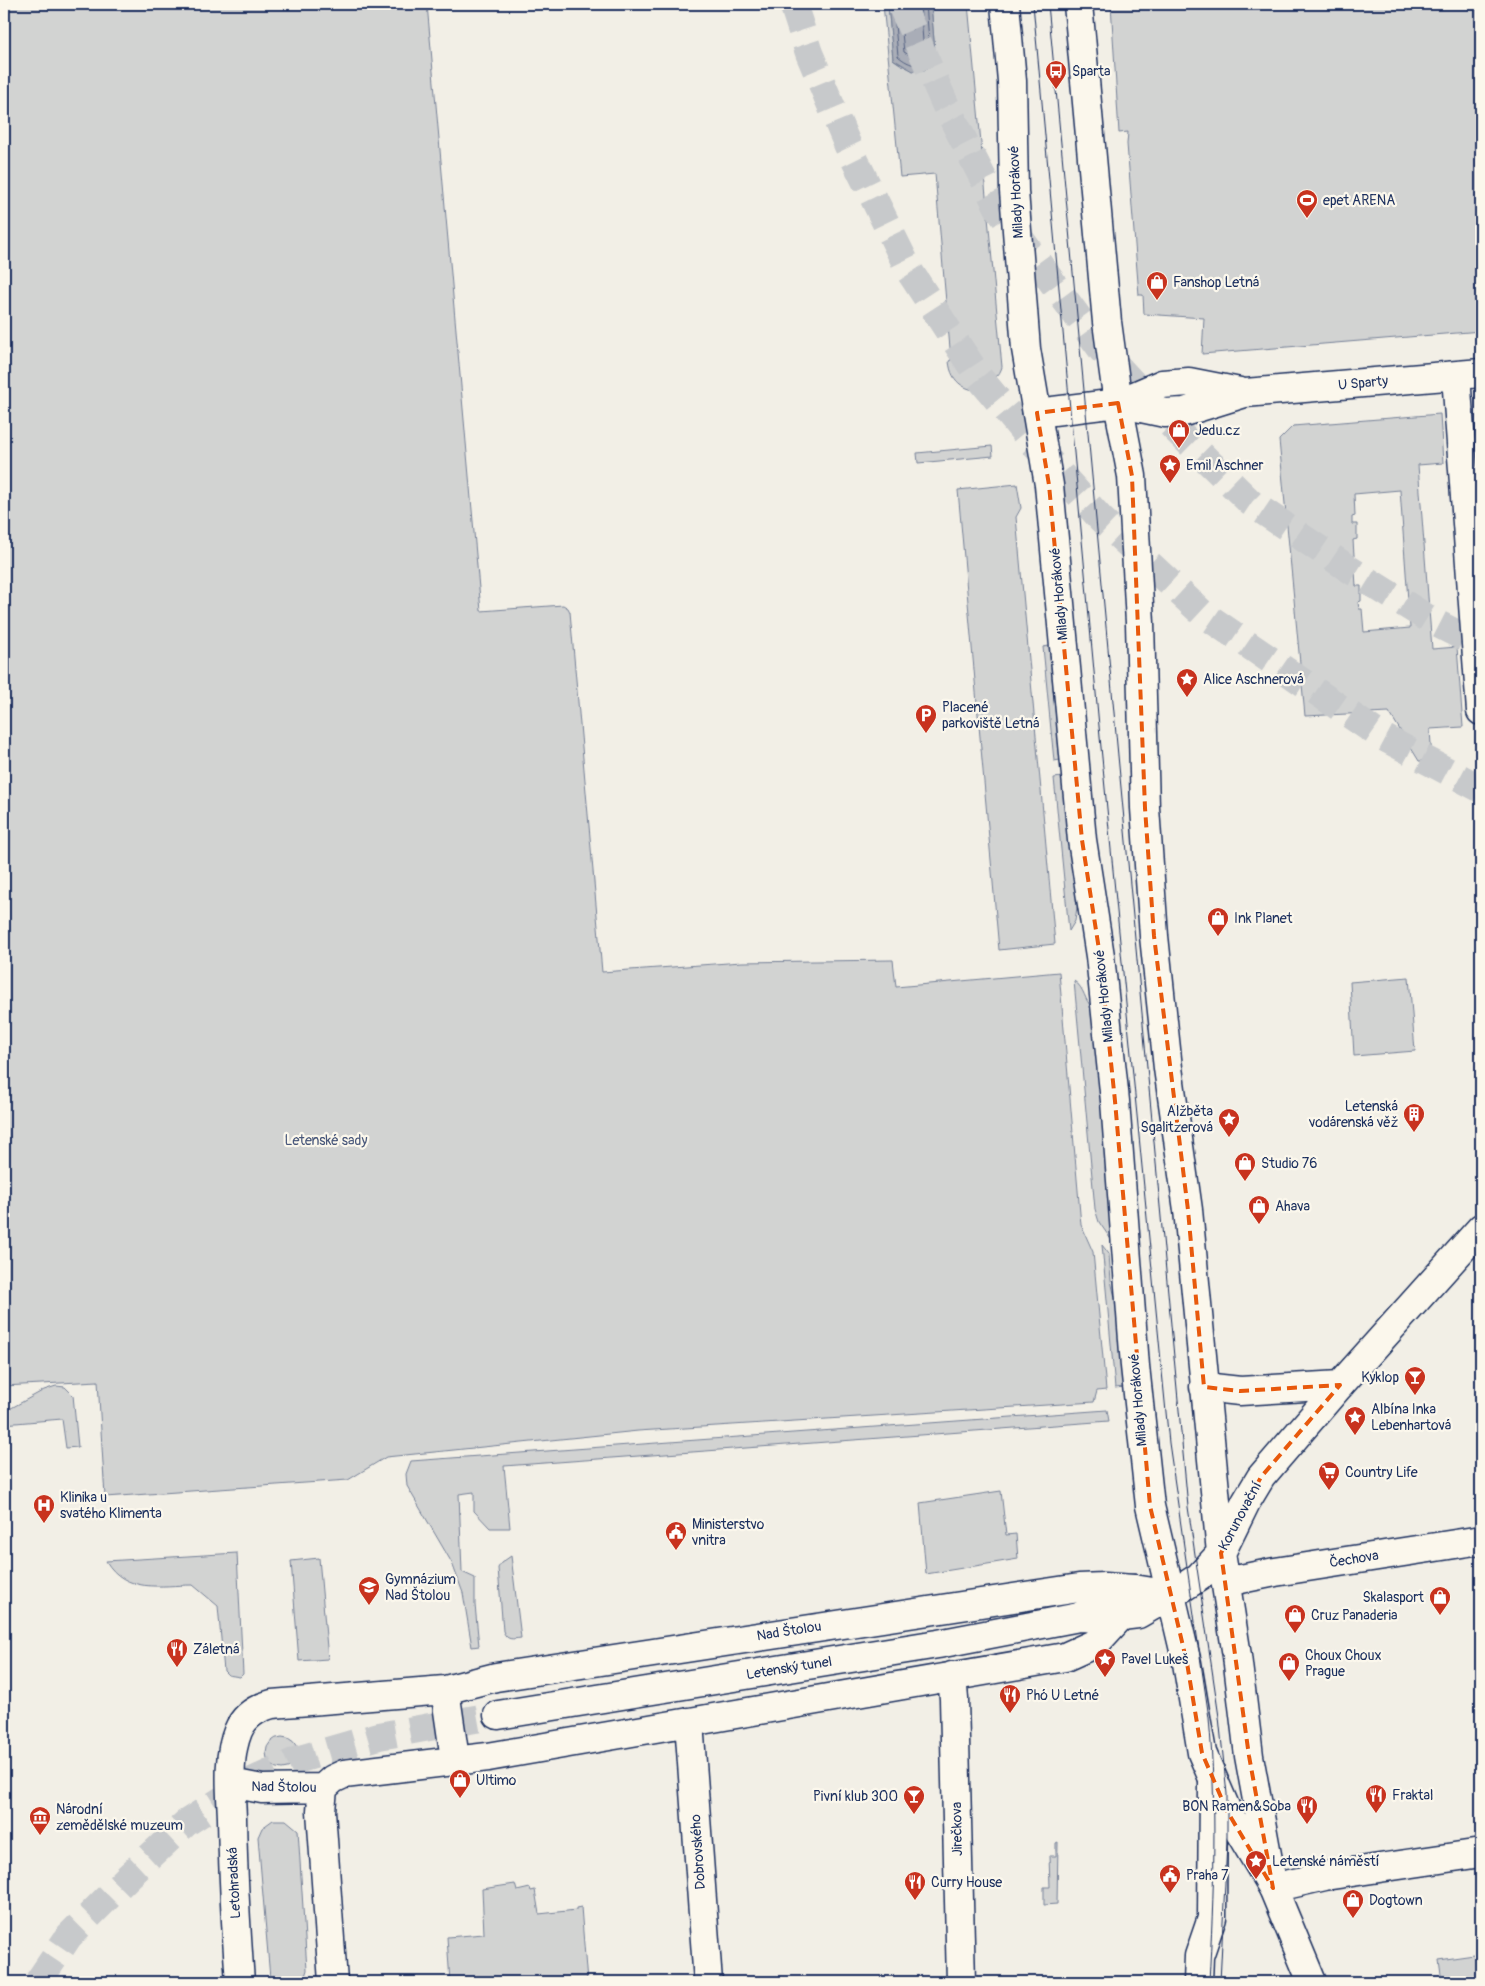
<svg xmlns="http://www.w3.org/2000/svg" width="1485" height="1986" viewBox="0 0 1485 1986" font-family="Pangolin,sans-serif">
<style>
.green{fill:#d2d3d2;stroke:#768198;fill-rule:evenodd}
.water{fill:#a9adb7;stroke:#707b93}
.lines{fill:none;stroke-linecap:round;stroke-linejoin:round}
.shore{stroke:#546182;stroke-width:1}
.major-tunnel{stroke:#c7c9cb;stroke-width:28;stroke-dasharray:28 14;stroke-linecap:butt}
.highway-tunnel{stroke:#c7c9cb;stroke-width:28;stroke-dasharray:28 14;stroke-linecap:butt}
.minor-casing{stroke:#1b2f5e;stroke-width:31}
.major-casing{stroke:#1b2f5e;stroke-width:31}
.minor{stroke:#fbf7ec;stroke-width:28}
.major{stroke:#fbf7ec;stroke-width:28}
.tram{stroke:#1b2f5e;stroke-width:1}
.marked{fill:none;stroke:#e8590c;stroke-width:4;stroke-dasharray:10 6;stroke-linejoin:round}
.labels{text-anchor:middle;dominant-baseline:central;stroke-width:4.5;stroke-linejoin:round;paint-order:stroke}
.poi-label{font-size:14px;fill:#1b2f5e;stroke:#fbf7ec;text-anchor:start}
.street-label{font-size:14px;fill:#1b2f5e;stroke:#fbf7ec}
.park-label{font-size:14px;fill:#49587b;stroke:#fbf7ec}
</style>
<rect width="100%" height="100%" fill="#f2efe6"/>
<filter id="ink" filterUnits="userSpaceOnUse"><feTurbulence type="fractalNoise" baseFrequency=".02" numOctaves="2"/><feDisplacementMap in="SourceGraphic" scale="10" xChannelSelector="R" yChannelSelector="G"/><feConvolveMatrix kernelMatrix="1 2 1 2 8 2 1 2 1" color-interpolation-filters="sRGB"/></filter>
<g filter="url(#ink)">
<path class="green" d="M4,4H427L481,611L563,605L568,608L570,612L602,972L742,962L893,960L896,987L1059,972L1081,1225L1093,1252L1106,1390L1097,1391L1094,1402L638,1431L386,1457L348,1480L105,1497L98,1381L4,1386Z
M883,4H888L893,59C908,71 932,80 935,53L931,4H968L1002,367C999,376 996,378 987,380L988,391C967,392 951,384 949,361L951,360L935,174L900,177Z
M1111,4H1481V331L1202,354L1204,318L1144,314L1143,295H1139L1127,144L1128,132L1119,133Z
M1440,414L1443,463L1418,465L1432,649L1457,647L1463,727L1430,729L1432,761H1419L1389,712L1305,716L1279,440L1293,426ZM1400,490L1410,628L1364,632L1362,609H1359L1358,602L1361,601V586H1356L1353,540L1357,539V524H1352V517L1355,516L1354,494Z
M992,446L993,456L918,463L917,453Z
M1017,484L1021,508L1016,517L1055,944L999,950L958,490Z
M1049,646L1060,760L1054,761L1043,647Z
M1062,777L1078,900L1075,921L1069,931L1054,778Z
M1409,977L1415,1051L1354,1056L1350,982Z
M1074,981C1085,988 1084,1001 1093,1008L1113,1234L1112,1241L1099,1222L1095,1209Z
M1102,1245L1109,1254L1111,1281L1118,1310L1125,1387L1115,1388Z
M56,1386L65,1387L73,1395L78,1447L66,1448L62,1419L4,1424V1412L44,1390Z
M1107,1410L1109,1421L504,1466L510,1528H490L474,1511V1492L459,1494L462,1572L475,1578V1605L479,1646L472,1647L463,1593L452,1563L407,1486L406,1474L411,1461Z
M1001,1491L1006,1535L1016,1534L1018,1559L926,1574L920,1503Z
M237,1553L243,1674L240,1677L228,1675L224,1671L218,1606L193,1585C160,1585 126,1594 106,1561Z
M511,1556L521,1638C512,1639 507,1641 503,1631L498,1568L501,1563Z
M319,1558L328,1659L299,1661L291,1561Z
M266 1753a16 16 0 1 1 32 0a16 16 0 1 1-32 0Z
M273,1820H286L298,1830L307,1970L303,1982H272L270,1978L258,1837L262,1828Z
M1058,1842L1057,1904L1044,1905V1887H1050L1049,1856H1056V1843Z
M515,1884L517,1891L530,1888L531,1891L535,1890L539,1914L576,1910V1908L581,1907L587,1982H450L447,1937L484,1934L482,1889Z
M1481,1954V1982H1442L1439,1960Z"/>
<path class="water" d="M888,4H931L935,53L934,61L927,69L913,71L893,59Z"/>
<g class="lines">
<path class="shore" d="M893,4L898,56C908,65 928,73 930,53L926,4
M899,4L904,52L918,60L923,56L924,53L920,4
M907,4L909,28L912,30L914,28L912,4"/>
<path class="major-tunnel" d="M38,1982L69,1936L129,1876L186,1823L250,1782L300,1759L379,1736L498,1715"/>
<path class="highway-tunnel" d="M793,4L809,53L848,146L910,272L978,376L1033,443L1101,519L1202,613L1381,736L1481,789
M901,4L945,104L1000,211L1102,350L1177,431L1251,503L1349,569L1432,621L1481,646"/>
<g class="minor-casing">
<path id="minor" d="M1456,376L1481,711
M1118,403L1165,413L1184,412L1245,393L1481,373
M1037,413L1118,403L1162,384L1189,382L1240,392
M1204,1387L1240,1391L1340,1385
M1226,1582L1275,1572L1481,1540
M952,1676L954,1699L961,1982
M445,1690L455,1759
M689,1722L708,1982
M231,1783L262,1789L323,1788L333,1779L344,1774L488,1757L1065,1657L1096,1643L1120,1617
M323,1788L321,1811L333,1982
M1273,1888L1325,1876L1481,1853
M240,1982C236,1928 233,1873 232,1818C231,1790 227,1758 238,1731C244,1716 257,1708 272,1704L445,1690L496,1677L1079,1588L1104,1587L1134,1589
M1198,1982L1199,1956L1212,1918L1213,1783"/>
</g>
<g class="major-casing">
<path id="major" d="M1005,4L1012,81L1014,191L1026,349L1049,485L1082,840L1100,956L1115,1101L1135,1366L1150,1506L1187,1663L1202,1753L1227,1811L1273,1888L1312,1982
M1078,4L1107,322L1118,403L1132,476L1140,623L1145,808L1154,936L1168,1068L1188,1210L1221,1553L1237,1656L1249,1756L1270,1871
M1079,1617L1119,1592L1134,1589L1171,1595
M498,1715L938,1644L1079,1617L1104,1618L1138,1614L1171,1595L1199,1577L1221,1553L1246,1502L1261,1477L1340,1385L1481,1228"/>
</g>
<use href="#minor" class="minor"/>
<use href="#major" class="major"/>
<path class="tram" d="M1033,4L1100,737L1169,1443L1209,1718C1217,1806 1214,1894 1209,1982
M1048,4L1188,1507L1219,1717L1227,1794V1843L1220,1982"/>
</g>
</g>
<path class="marked" d="M1118,403L1132,476L1145,808L1154,936L1188,1210L1204,1387L1240,1391L1340,1385L1261,1477L1221,1553L1249,1756L1273,1888L1227,1811L1202,1753L1187,1663L1150,1506L1115,1101L1100,956L1082,840L1049,485L1037,413Z"/>
<defs>
<g id="bus-pin" transform="scale(1.125)"><path d="M0 17L-7.5 6A9.5 9.5 0 1 1 7.5 6Z" fill="#c8321e" stroke="#fbf7ec"/><path d="M-5-6H5V4H4V6H2V4H-2V6H-4V4H-5ZM-3.5-4V0h7V-4ZM-3.5 1.2v1.5H-2V1.2ZM2 1.2v1.5H3.5V1.2Z" fill="#fff"/></g>
<g id="stadium-pin" transform="scale(1.125)"><path d="M0 17L-7.5 6A9.5 9.5 0 1 1 7.5 6Z" fill="#c8321e" stroke="#fbf7ec"/><path d="M0-5a6.5 5 0 1 0 0 10a6.5 5 0 1 0 0-10ZM-3.5-1.8h7v3.6h-7Z" fill="#fff"/></g>
<g id="shop-pin" transform="scale(1.125)"><path d="M0 17L-7.5 6A9.5 9.5 0 1 1 7.5 6Z" fill="#c8321e" stroke="#fbf7ec"/><path d="M-5-2.5h2.3a2.7 3.5 0 0 1 5.4 0H5L5.5 6h-11ZM-1.5-2.5h3a1.5 2.3 0 0 0-3 0Z" fill="#fff"/></g>
<g id="sight-pin" transform="scale(1.125)"><path d="M0 17L-7.5 6A9.5 9.5 0 1 1 7.5 6Z" fill="#c8321e" stroke="#fbf7ec"/><path d="M0-6L1.8-2.2L6-1.7L2.9 1.2L3.7 5.4L0 3.3L-3.7 5.4L-2.9 1.2L-6-1.7L-1.8-2.2Z" fill="#fff"/></g>
<g id="parking-pin" transform="scale(1.125)"><path d="M0 17L-7.5 6A9.5 9.5 0 1 1 7.5 6Z" fill="#c8321e" stroke="#fbf7ec"/><path d="M-3.5-5.5H1a3.5 3.5 0 0 1 0 7H-1V5.5H-3.5ZM-1-3.4V-.6H.8a1.4 1.4 0 0 0 0-2.8Z" fill="#fff"/></g>
<g id="building-pin" transform="scale(1.125)"><path d="M0 17L-7.5 6A9.5 9.5 0 1 1 7.5 6Z" fill="#c8321e" stroke="#fbf7ec"/><path d="M-4-6H4V6H1V3H-1V6H-4ZM-2.5-4.3h1.7v1.8h-1.7ZM.8-4.3h1.7v1.8H.8ZM-2.5-1h1.7V.8h-1.7ZM.8-1h1.7V.8H.8Z" fill="#fff"/></g>
<g id="bar-pin" transform="scale(1.125)"><path d="M0 17L-7.5 6A9.5 9.5 0 1 1 7.5 6Z" fill="#c8321e" stroke="#fbf7ec"/><path d="M-6-5H6L.8 .8V4.5H3.5V6h-7V4.5H-.8V.8Z" fill="#fff"/></g>
<g id="supermarket-pin" transform="scale(1.125)"><path d="M0 17L-7.5 6A9.5 9.5 0 1 1 7.5 6Z" fill="#c8321e" stroke="#fbf7ec"/><path d="M-6-5.5h2.5l.6 2H6L4.5 2H-2.5L-4.4-4H-6ZM-1.5 3.2a1.3 1.3 0 1 0 .1 0ZM3 3.2a1.3 1.3 0 1 0 .1 0Z" fill="#fff"/></g>
<g id="hospital-pin" transform="scale(1.125)"><path d="M0 17L-7.5 6A9.5 9.5 0 1 1 7.5 6Z" fill="#c8321e" stroke="#fbf7ec"/><path d="M-5-5h3v3.5h4V-5h3V5h-3V1.5h-4V5h-3Z" fill="#fff"/></g>
<g id="civic-pin" transform="scale(1.125)"><path d="M0 17L-7.5 6A9.5 9.5 0 1 1 7.5 6Z" fill="#c8321e" stroke="#fbf7ec"/><path d="M-.6-6.5H3V-4.5H.6V-3L4-1V1h2V6H-6V1h2V-1L-.6-3ZM-1.2 2.5V6h2.4V2.5Z" fill="#fff"/></g>
<g id="school-pin" transform="scale(1.125)"><path d="M0 17L-7.5 6A9.5 9.5 0 1 1 7.5 6Z" fill="#c8321e" stroke="#fbf7ec"/><path d="M0-5L7-2L0 1L-7-2ZM-4 1L0 2.5L4 1V4Q0 6-4 4Z" fill="#fff"/></g>
<g id="restaurant-pin" transform="scale(1.125)"><path d="M0 17L-7.5 6A9.5 9.5 0 1 1 7.5 6Z" fill="#c8321e" stroke="#fbf7ec"/><path d="M-5-6h1v4h1v-4h1v4h1v-4h1v5L-1.5 .5V6h-2V.5L-5-1ZM5-6V6H3V1.5H1.5Q1.5-4 5-6Z" fill="#fff"/></g>
<g id="museum-pin" transform="scale(1.125)"><path d="M0 17L-7.5 6A9.5 9.5 0 1 1 7.5 6Z" fill="#c8321e" stroke="#fbf7ec"/><path d="M0-6L6-3V-2H-6V-3ZM-5-1h2V3h-2ZM-1-1h2V3h-2ZM3-1h2V3H3ZM-6 4H6V6H-6Z" fill="#fff"/></g>
</defs>
<g fill-rule="evenodd">
<use href="#bus-pin" x="1056" y="71"/>
<use href="#stadium-pin" x="1307" y="200"/>
<use href="#shop-pin" x="1157" y="282"/>
<use href="#shop-pin" x="1179" y="430"/>
<use href="#sight-pin" x="1170" y="465"/>
<use href="#sight-pin" x="1187" y="679"/>
<use href="#parking-pin" x="926" y="715"/>
<use href="#shop-pin" x="1218" y="918"/>
<use href="#building-pin" x="1414" y="1114"/>
<use href="#sight-pin" x="1229" y="1119"/>
<use href="#shop-pin" x="1245" y="1163"/>
<use href="#shop-pin" x="1259" y="1206"/>
<use href="#bar-pin" x="1415" y="1377"/>
<use href="#sight-pin" x="1355" y="1417"/>
<use href="#supermarket-pin" x="1329" y="1472"/>
<use href="#hospital-pin" x="44" y="1505"/>
<use href="#civic-pin" x="676" y="1532"/>
<use href="#school-pin" x="369" y="1587"/>
<use href="#shop-pin" x="1440" y="1597"/>
<use href="#shop-pin" x="1295" y="1615"/>
<use href="#restaurant-pin" x="177" y="1649"/>
<use href="#sight-pin" x="1105" y="1659"/>
<use href="#shop-pin" x="1289" y="1663"/>
<use href="#restaurant-pin" x="1010" y="1695"/>
<use href="#shop-pin" x="460" y="1780"/>
<use href="#restaurant-pin" x="1376" y="1795"/>
<use href="#bar-pin" x="914" y="1796"/>
<use href="#restaurant-pin" x="1307" y="1806"/>
<use href="#museum-pin" x="40" y="1817"/>
<use href="#sight-pin" x="1256" y="1861"/>
<use href="#civic-pin" x="1170" y="1875"/>
<use href="#restaurant-pin" x="915" y="1882"/>
<use href="#shop-pin" x="1353" y="1900"/>
</g>
<g class="labels">
<g class="poi-label">
<text x="1072" y="71">Sparta</text>
<text x="1323" y="200">epet ARENA</text>
<text x="1173" y="282">Fanshop Letná</text>
<text x="1195" y="430">Jedu.cz</text>
<text x="1186" y="465">Emil Aschner</text>
<text x="1203" y="679">Alice Aschnerová</text>
<text x="942" y="707">Placené<tspan x="942" dy="16">parkoviště Letná</tspan></text>
<text x="1234" y="918">Ink Planet</text>
<text x="1398" y="1106" text-anchor="end">Letenská<tspan x="1398" dy="16">vodárenská věž</tspan></text>
<text x="1213" y="1111" text-anchor="end">Alžběta<tspan x="1213" dy="16">Sgalitzerová</tspan></text>
<text x="1261" y="1163">Studio 76</text>
<text x="1275" y="1206">Ahava</text>
<text x="1399" y="1377" text-anchor="end">Kyklop</text>
<text x="1371" y="1409">Albína Inka<tspan x="1371" dy="16">Lebenhartová</tspan></text>
<text x="1345" y="1472">Country Life</text>
<text x="60" y="1497">Klinika u<tspan x="60" dy="16">svatého Klimenta</tspan></text>
<text x="692" y="1524">Ministerstvo<tspan x="692" dy="16">vnitra</tspan></text>
<text x="385" y="1579">Gymnázium<tspan x="385" dy="16">Nad Štolou</tspan></text>
<text x="1424" y="1597" text-anchor="end">Skalasport</text>
<text x="1311" y="1615">Cruz Panaderia</text>
<text x="193" y="1649">Záletná</text>
<text x="1305" y="1655">Choux Choux<tspan x="1305" dy="16">Prague</tspan></text>
<text x="1121" y="1659">Pavel Lukeš</text>
<text x="1026" y="1695">Phó U Letné</text>
<text x="476" y="1780">Ultimo</text>
<text x="1392" y="1795">Fraktal</text>
<text x="898" y="1796" text-anchor="end">Pivní klub 300</text>
<text x="1291" y="1806" text-anchor="end">BON Ramen&amp;Soba</text>
<text x="56" y="1809">Národní<tspan x="56" dy="16">zemědělské muzeum</tspan></text>
<text x="1272" y="1861">Letenské náměstí</text>
<text x="1186" y="1875">Praha 7</text>
<text x="931" y="1882">Curry House</text>
<text x="1369" y="1900">Dogtown</text>
</g>
<g class="street-label">
<text transform="translate(1016 192) rotate(-93)">Milady Horákové</text>
<text transform="translate(1363 383) rotate(-5)">U Sparty</text>
<text transform="translate(1059 594) rotate(-95)">Milady Horákové</text>
<text transform="translate(1104 996) rotate(-96)">Milady Horákové</text>
<text transform="translate(1138 1400) rotate(-95)">Milady Horákové</text>
<text transform="translate(1240 1516) rotate(-62)">Korunovační</text>
<text transform="translate(1354 1559) rotate(-9)">Čechova</text>
<text transform="translate(789 1631) rotate(-9)">Nad Štolou</text>
<text transform="translate(789 1668) rotate(-9)">Letenský tunel</text>
<text transform="translate(284 1787) rotate(1)">Nad Štolou</text>
<text transform="translate(957 1829) rotate(-91)">Jirečkova</text>
<text transform="translate(698 1852) rotate(-94)">Dobrovského</text>
<text transform="translate(234 1883) rotate(-93)">Letohradská</text>
</g>
<g class="park-label">
<text x="326" y="1140">Letenské sady</text>
</g>
</g>
<rect width="1485" height="1986" fill="none" stroke="#fbf7ec" stroke-width="20"/>
<rect x="10" y="10" width="1465" height="1966" fill="none" stroke="#1b2f5e" stroke-width="2" filter="url(#ink)"/>
</svg>
